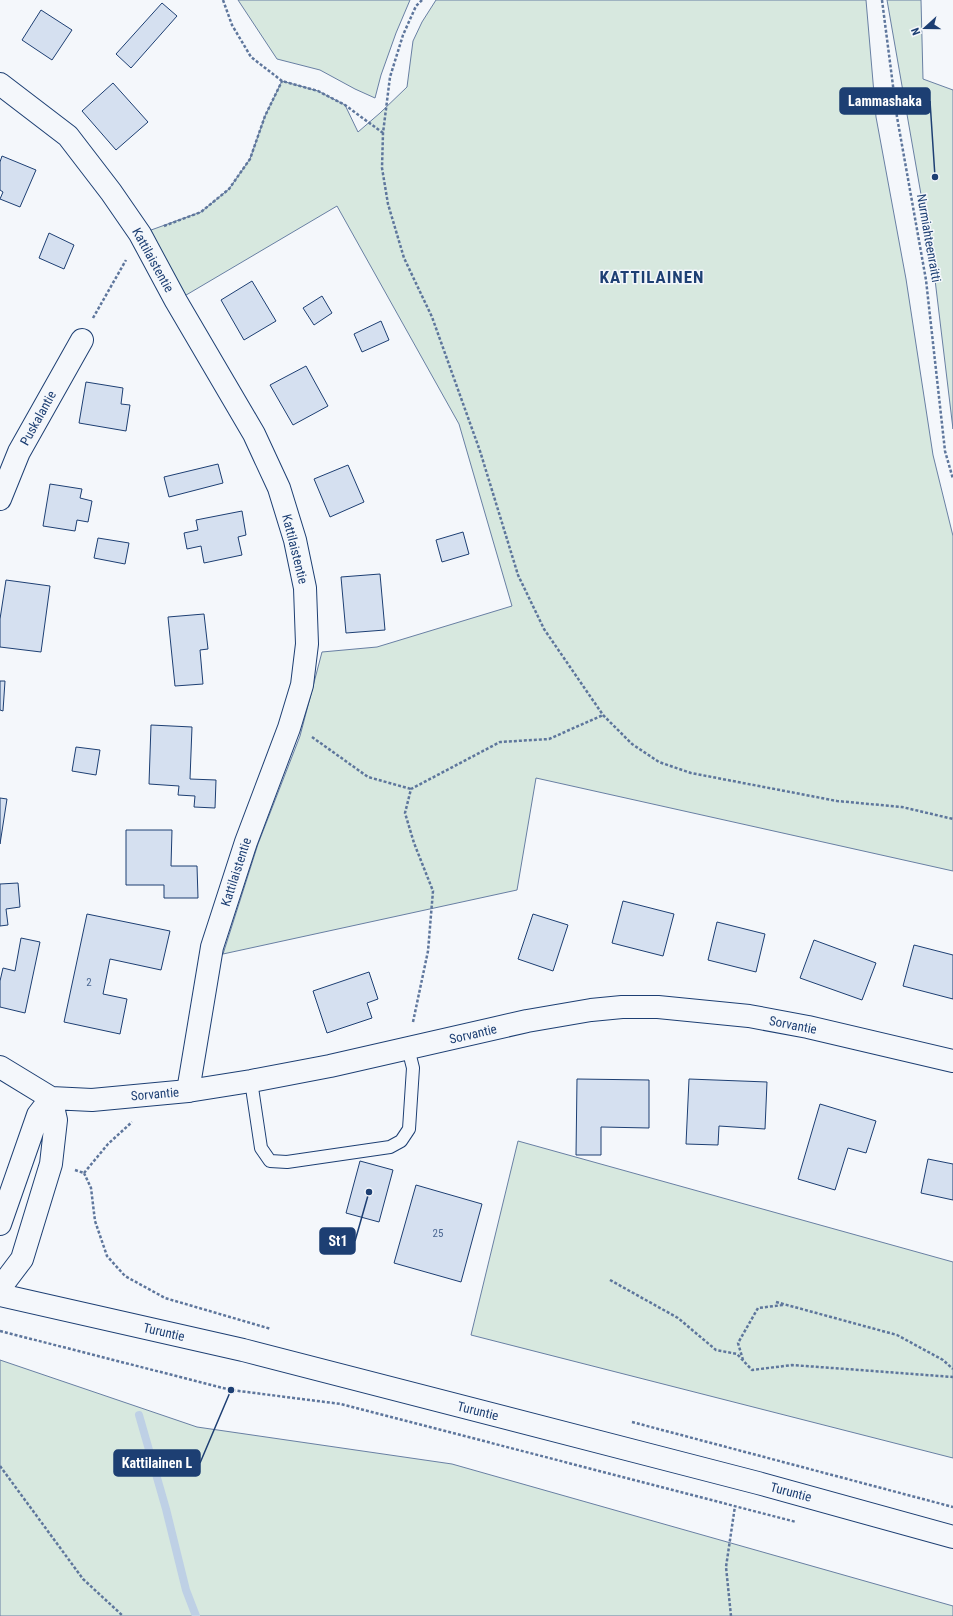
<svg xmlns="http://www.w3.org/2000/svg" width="953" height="1616" viewBox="0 0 953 1616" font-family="'Roboto Condensed',sans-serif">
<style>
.green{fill:#d7e8df;stroke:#687fa3}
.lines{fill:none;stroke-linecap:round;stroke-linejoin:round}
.stream{stroke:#bed0e5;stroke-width:8}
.building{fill:#d5e0f0;stroke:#1d3f73}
.lane-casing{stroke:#1d3f73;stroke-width:14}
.street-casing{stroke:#1d3f73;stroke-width:24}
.secondary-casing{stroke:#1d3f73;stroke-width:24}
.highway-casing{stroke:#1d3f73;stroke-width:24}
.path{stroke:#5e769c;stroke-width:2.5;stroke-dasharray:3 2;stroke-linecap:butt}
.lane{stroke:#f4f7fb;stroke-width:12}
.street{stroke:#f4f7fb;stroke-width:22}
.secondary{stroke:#f4f7fb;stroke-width:22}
.highway{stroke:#f4f7fb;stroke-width:22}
.labels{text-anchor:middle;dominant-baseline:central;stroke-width:3;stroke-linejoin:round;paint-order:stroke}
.number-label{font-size:11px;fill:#4b6792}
.street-label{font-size:13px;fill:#1d3f73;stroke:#f4f7fb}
.district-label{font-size:17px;font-weight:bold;letter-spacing:1px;fill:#1d3f73;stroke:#f4f7fb}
.leader{fill:none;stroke:#1d3f73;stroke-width:1.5}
.callout-dot{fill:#1d3f73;stroke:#f4f7fb;stroke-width:1.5}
.callout{fill:#1d3f73;stroke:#1d3f73;stroke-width:1.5}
.callout-label{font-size:14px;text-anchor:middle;font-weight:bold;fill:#fff}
</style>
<rect width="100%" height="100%" fill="#f4f7fb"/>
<path class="green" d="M238,0H410L396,33L381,75L375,98L355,89L320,70L277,59Z
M436,0H866L876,117L906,279L933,455L953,536V871L536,778L517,890L223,954L258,844L300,736L322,652L377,647L512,606L459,424L337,206L176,301L140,234L201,212L229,189L250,159L265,116L282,81L318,91L345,105L358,132L380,113L407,87L413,41L422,22Z
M887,0H921L923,79L953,90V429L933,263Z
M518,1141L953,1262V1458L471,1335Z
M0,1360L197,1427L452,1464L953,1606V1616H0Z"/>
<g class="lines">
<path class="stream" d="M139,1415L166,1509L186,1590L196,1616"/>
</g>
<path class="building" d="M162,3L177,16L131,68L116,54Z
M41,10L72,30L52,60L22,40Z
M113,83L148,122L116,150L82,111Z
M2,156L36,170L20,207L0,199L3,192L0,190V162Z
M49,233L74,245L64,269L39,258Z
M252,281L276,321L244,340L221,300Z
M322,296L332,313L314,325L303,308Z
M381,321L389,340L362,352L354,334Z
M306,366L328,406L293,425L270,385Z
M86,382L123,388L121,404L130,405L126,431L79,423Z
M218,464L223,483L169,497L164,477Z
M348,465L364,502L330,517L314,479Z
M50,484L82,489L80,498L92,501L88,522L77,520L75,531L43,526Z
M242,511L246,535L238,537L242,555L204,563L201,546L187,549L184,533L198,530L196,520Z
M463,532L469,554L442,562L436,540Z
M98,538L129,543L125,564L94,558Z
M380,574L385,630L346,633L341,577Z
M6,580L50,586L41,652L0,647V619Z
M204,614L208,649L200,650L203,684L175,686L168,617Z
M0,681H5L3,711L0,710Z
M151,725L192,727L190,779L216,780L215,808L194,807L195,796L178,795L179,786L149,784Z
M76,747L100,750L96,775L72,771Z
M0,798L7,799L0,844Z
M126,830H172L171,866H197L198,898H164V885H126Z
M18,883L20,907L6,909L8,925L0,926V884Z
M623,901L674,914L663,956L612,943Z
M87,914L170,931L161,970L110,959L103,994L127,999L120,1034L64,1022Z
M533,914L568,925L553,971L518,959Z
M717,922L765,934L756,972L708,960Z
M21,938L40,942L25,1013L0,1007V981L3,968L15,971Z
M814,940L876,963L862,1000L800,978Z
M914,945L953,955V999L903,986Z
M369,972L378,999L367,1003L372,1018L327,1033L313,991Z
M577,1079L649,1080V1128L601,1127V1155H576Z
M689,1079L767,1082L765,1129L719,1126L718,1145L686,1144Z
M820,1104L876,1121L866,1153L848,1148L835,1190L798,1179Z
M928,1159L953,1164V1200L921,1193Z
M360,1161L393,1170L379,1222L346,1213Z
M416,1185L482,1204L461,1282L394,1263Z"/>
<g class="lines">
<g class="lane-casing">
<path id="lane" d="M251,1081L261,1148L270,1161L287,1162L390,1147L401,1141L409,1129L413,1068L408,1048"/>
</g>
<g class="street-casing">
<path id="street" d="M0,84L68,136L111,192L140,234L176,301L254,434L279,488L295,540L305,588L307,644L302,685L289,728L246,842L212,947L188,1091
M0,499L19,452L82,340"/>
</g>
<g class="secondary-casing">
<path id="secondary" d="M0,1067L51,1098L92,1100L188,1091L251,1081L330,1066L527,1021L591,1010L622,1007H658L749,1016L808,1027L953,1061
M0,1224L38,1115L51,1098
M0,1288L22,1259L51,1164L56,1120L51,1098"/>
</g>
<g class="highway-casing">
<path id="highway" d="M0,1295L243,1350L758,1483L953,1537"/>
</g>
<path class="path" d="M223,0L232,25L251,57L282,81L318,91L345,105L383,133
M422,0L416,6L403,35L390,77L383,133L382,168L388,204L404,258L432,317L480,451L518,575L544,629L603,715L632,744L659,762L691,773L837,801L902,807L953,819
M882,0L897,117L926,280L945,451L953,479
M164,226L201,212L229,189L250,159L265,116L282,81
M93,318L126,260
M312,737L368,777L411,789
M413,1022L428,951L433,891L414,843L405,813L411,789L500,742L549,739L603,715
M75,1170L84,1173
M84,1173L91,1188L95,1221L107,1256L125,1276L165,1298L271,1329
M84,1173L108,1144L132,1122
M610,1280L678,1318L716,1350L737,1354L752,1370L792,1365L953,1377
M776,1302L897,1335L943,1360L953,1369
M0,1331L231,1390L341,1404L796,1522
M743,1360L738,1343L758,1308L783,1305
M632,1422L953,1507
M0,1466L83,1579L123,1616
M731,1616L726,1567L735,1506"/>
<use href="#lane" class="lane"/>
<use href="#street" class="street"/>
<use href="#secondary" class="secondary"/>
<use href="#highway" class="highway"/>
</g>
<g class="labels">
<g class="number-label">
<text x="89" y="982">2</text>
<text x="438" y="1233">25</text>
</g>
<g class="street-label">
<text transform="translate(929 238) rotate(80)">Nurmiahteenraitti</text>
<text transform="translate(153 260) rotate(61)">Kattilaistentie</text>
<text transform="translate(38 418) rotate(-61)">Puskalantie</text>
<text transform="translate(295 549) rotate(76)">Kattilaistentie</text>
<text transform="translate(236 872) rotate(-72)">Kattilaistentie</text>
<text transform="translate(793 1025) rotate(11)">Sorvantie</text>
<text transform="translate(473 1034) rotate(-13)">Sorvantie</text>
<text transform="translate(155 1094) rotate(-5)">Sorvantie</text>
<text transform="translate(164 1332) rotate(13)">Turuntie</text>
<text transform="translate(478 1411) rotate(14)">Turuntie</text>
<text transform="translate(791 1492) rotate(15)">Turuntie</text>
</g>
<g class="district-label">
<text x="652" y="277">KATTILAINEN</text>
</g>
</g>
<path class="leader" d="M935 177L930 101M369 1192L355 1241M231 1390L200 1463"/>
<g class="callout-dot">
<circle cx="935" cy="177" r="4"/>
<circle cx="369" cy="1192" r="4"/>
<circle cx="231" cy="1390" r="4"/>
</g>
<g class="callout">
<rect x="840" y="88" width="90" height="26" rx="4"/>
<rect x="320" y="1228" width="35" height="26" rx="4"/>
<rect x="114" y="1450" width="86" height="26" rx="4"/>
</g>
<g class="callout-label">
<text x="885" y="106">Lammashaka</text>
<text x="338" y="1246">St1</text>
<text x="157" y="1468">Kattilainen L</text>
</g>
<g transform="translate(925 28) rotate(249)" stroke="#f4f7fb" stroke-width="3" paint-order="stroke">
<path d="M0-3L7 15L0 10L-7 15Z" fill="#1d3f73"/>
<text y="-6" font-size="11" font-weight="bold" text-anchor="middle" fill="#1d3f73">N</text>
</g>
</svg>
